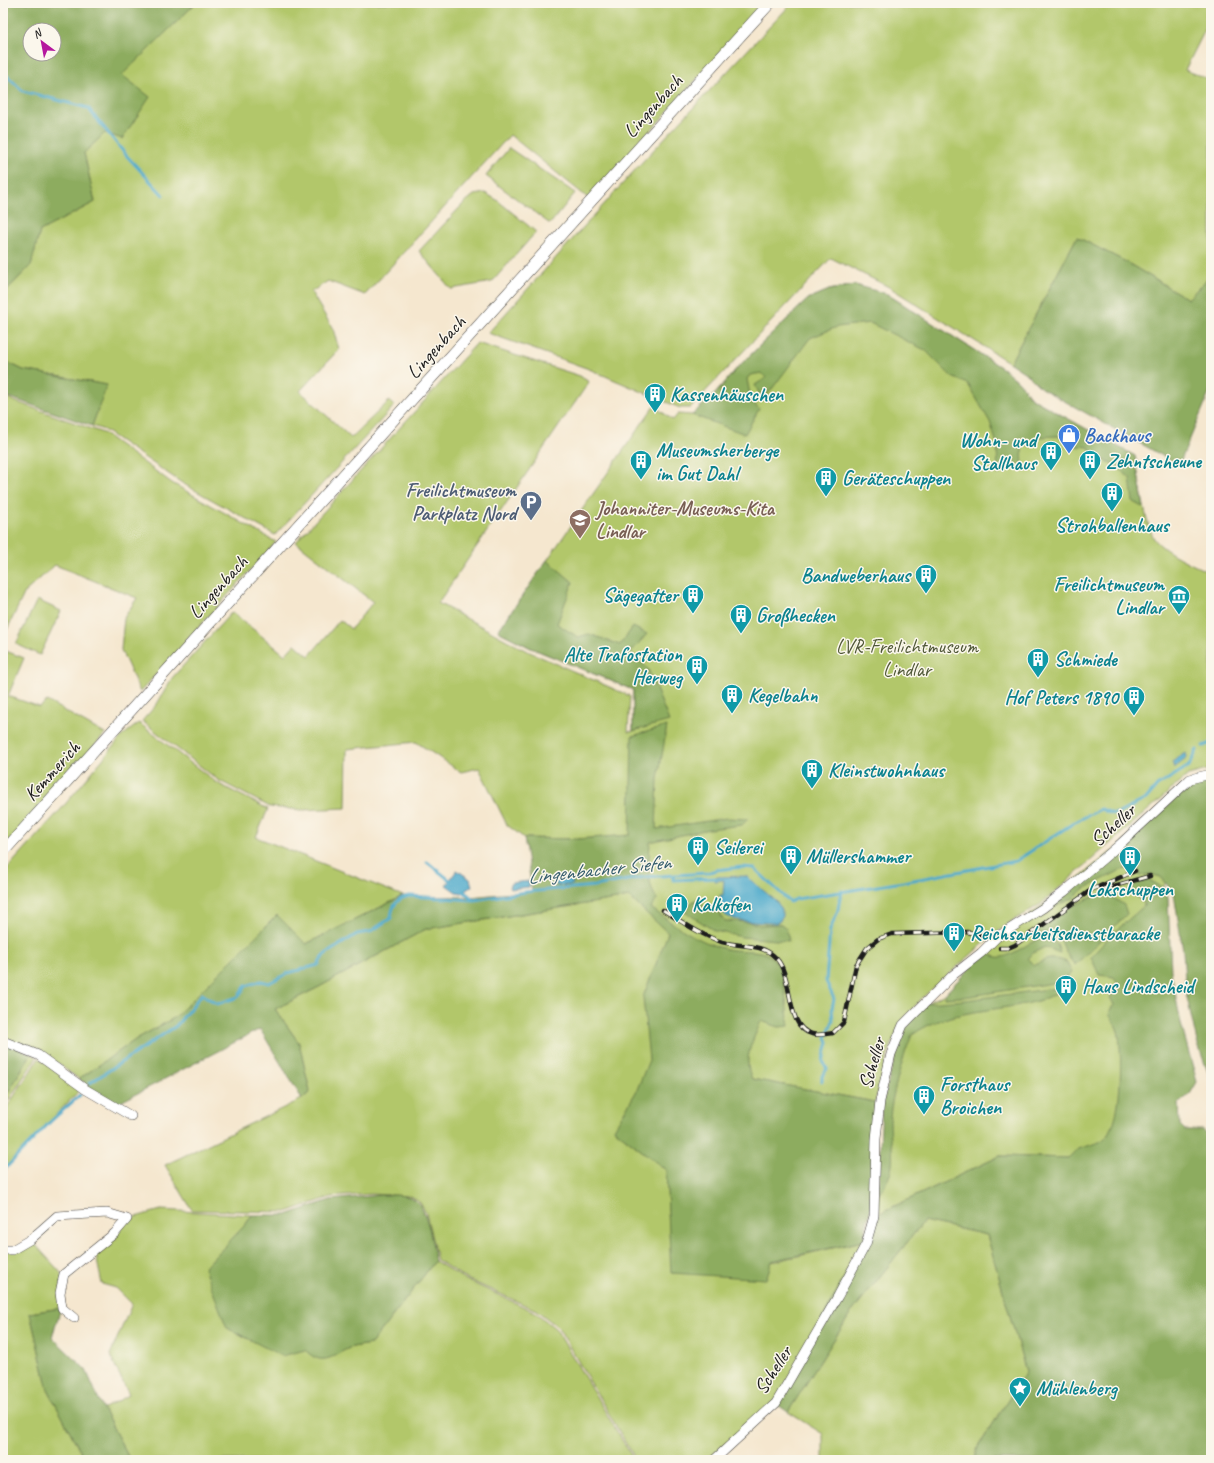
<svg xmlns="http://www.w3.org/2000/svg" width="1214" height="1463" viewBox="0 0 1214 1463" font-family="Caveat,sans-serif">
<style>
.green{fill:#b2c76b;stroke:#677244}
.forest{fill:#8dac5f;stroke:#54643e;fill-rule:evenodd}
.water{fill:#4ca9cb;stroke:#346274}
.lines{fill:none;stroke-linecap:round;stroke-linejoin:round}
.stream{stroke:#4ca9cb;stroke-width:3}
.minor-casing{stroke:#3d3a37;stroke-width:10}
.tertiary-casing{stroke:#3d3a37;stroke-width:12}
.minor{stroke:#fff;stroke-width:9}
.tertiary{stroke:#fff;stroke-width:11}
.rail-casing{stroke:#1c1c1c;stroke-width:4.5}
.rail{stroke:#fbf7ec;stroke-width:3;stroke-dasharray:9;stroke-linecap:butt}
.labels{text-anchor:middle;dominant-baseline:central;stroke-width:3;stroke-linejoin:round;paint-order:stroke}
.street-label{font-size:20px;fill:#1c1c1c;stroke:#fbf7ec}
.culture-label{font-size:20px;font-weight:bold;fill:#0d838f;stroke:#fbf7ec;text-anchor:start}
.shop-label{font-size:20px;font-weight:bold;fill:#366cbe;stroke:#fbf7ec;text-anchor:start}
.service-label{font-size:20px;font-weight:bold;fill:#4e5e75;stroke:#fbf7ec;text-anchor:end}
.education-label{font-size:20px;font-weight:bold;fill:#785e54;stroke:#fbf7ec;text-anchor:start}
.park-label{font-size:20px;fill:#505838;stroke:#fbf7ec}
.water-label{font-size:21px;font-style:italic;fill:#325b6b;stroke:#fbf7ec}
</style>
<rect width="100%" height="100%" fill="#fbf7ec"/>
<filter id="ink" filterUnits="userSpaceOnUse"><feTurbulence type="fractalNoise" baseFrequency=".025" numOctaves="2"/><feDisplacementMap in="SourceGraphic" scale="8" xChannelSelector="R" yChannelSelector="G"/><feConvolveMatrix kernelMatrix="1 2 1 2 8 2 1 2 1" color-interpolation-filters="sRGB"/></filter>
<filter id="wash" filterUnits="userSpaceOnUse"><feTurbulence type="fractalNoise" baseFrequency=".012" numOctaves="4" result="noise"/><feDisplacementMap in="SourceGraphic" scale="16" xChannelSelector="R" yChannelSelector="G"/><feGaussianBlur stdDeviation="0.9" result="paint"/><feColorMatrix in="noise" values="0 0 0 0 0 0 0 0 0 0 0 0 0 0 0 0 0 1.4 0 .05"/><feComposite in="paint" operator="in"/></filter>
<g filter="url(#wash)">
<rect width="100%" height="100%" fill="#f5e7cf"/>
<path class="green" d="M196,3H765L589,199L510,135L365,295L328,281L311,292L333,329L339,349L300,391L351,438L389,401L394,406L275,535L182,483L104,430L92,426L107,385L23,370L3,360V294L31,265L40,231L95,202L84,153L105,132L121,75Z
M792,3H1211V18L1185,70L1211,80V275L1188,299L1126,262L1077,237L1010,363L889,287L831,258L690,408H680L589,369L488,333L644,160Z
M509,148L575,193L550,224L486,176Z
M485,193L497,200L536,232L492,282L451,289L419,251L464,203L474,195Z
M855,285L887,294L1005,370L1019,382L1031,398L1135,456C1139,475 1145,526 1155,540C1166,553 1195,566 1211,573V769L1188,775L1041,904L1012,921L992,936L922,998L900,1023L888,1054L875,1102L751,1079L614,1129L666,1170L672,1273L772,1262L863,1241L837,1295L775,1402L713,1460H636L558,1327L536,1310L467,1279L437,1260L426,1213L419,1201L411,1196L372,1194L331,1197L286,1212L192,1210L165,1165L302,1099L310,1092L299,1043L275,1009L319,987L426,929L629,897L631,836L577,839L524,838L507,825L479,768L461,772L416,742L347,749L346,808L302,810L270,807L218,780L142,721L157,704L172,678L232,612L285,655L295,644L309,656L340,620L351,629L373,602L296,542L477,343L580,376L589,382L438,603L525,650L630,696L628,732L633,731V690L531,648L498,631L654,406L673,420L678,414L692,415L716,393L738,367L808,299L829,290Z
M3,395L14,401L103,433L172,483L276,542L140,692L121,650L124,618L137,598L55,565L25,592L3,638Z
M37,600L61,611L40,655L16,644Z
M3,650L24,658L8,696L40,707L47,701L105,734L3,848Z
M139,723L217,783L268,809L256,837L403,896L306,944L277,915L174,1018L138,1038L79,1079L42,1052L3,1039V873L62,808L122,736Z
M1141,829L1169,872L1161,895L1124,1093L1110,1142L1068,1158L1000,1156L876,1215L895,1058L906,1027L926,1003L945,994L999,939Z
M31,1054L37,1057L3,1108V1091L8,1093Z
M39,1058L80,1090L12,1160L3,1175V1113Z
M161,1210L252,1215L246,1224L305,1349C322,1367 331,1356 349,1348C356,1346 364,1345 371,1344L435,1261L466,1280L535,1312L556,1329L634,1460H130L103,1409L129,1395L110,1355L132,1304L116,1288L102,1284L95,1251L128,1219Z
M924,1221L987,1235L1026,1372L977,1449L975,1460H823V1434L788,1412L851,1313Z
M34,1243L62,1274L60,1308L30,1313L48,1390L85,1460H3V1252L11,1251Z"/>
<path class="forest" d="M3,3H196L122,75L150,97L122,139L105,133L84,153L95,202L40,231L31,265L3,294ZM30,30H54V54H30Z
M1077,237L1126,262L1188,299L1211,275V389L1179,465L1041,388L1027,374L1010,363Z
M855,285L887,294L1005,370L1019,382L1031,398L1135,456L1144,508L1133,502L1130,478L1114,464L1092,456L1089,447L1074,446L1058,436L1039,437L1032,444L1022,447L1023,470L1017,464L1010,465L998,475L997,444L990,422L968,384L952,377L925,350L870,323L837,327L810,338L763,401L755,385L766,378L762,373L750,375L747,379L751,400L759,409L745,434L692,415L716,393L738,367L808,299L829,290Z
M3,360L23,370L107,385L92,426L3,395Z
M547,560L573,582L557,624L578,637L589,634L620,645L633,627L647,634L631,652L648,669L669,721L633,731V690L531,648L498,631Z
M667,726L658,779L656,829L727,818L748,819L742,825L709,829L650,842C649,860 646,884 657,899L651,908C674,925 698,942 726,949C743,953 766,946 777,963C786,976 786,1009 789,1026L779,1027L761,1021C753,1041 742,1058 752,1079L875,1102L871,1207L863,1241L772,1261L766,1279L671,1273L666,1170L614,1129L636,1092L649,1060L643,997L668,933L629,897L426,929L319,987L275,1009L299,1043L310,1092L302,1099L260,1029L115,1105L88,1088L79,1079L138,1038L174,1018L277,915L306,944L403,896L470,897L532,891L524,838L577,839L630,835L632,736Z
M1204,781H1211V1081L1197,1042L1186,993L1183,951L1174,894L1161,877L1150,874L1140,876L1138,867L1121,870L1082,890L1074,898L1045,911L1191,785Z
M1149,880L1164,888L1168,898L1171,972L1181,1024L1197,1082L1190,1094L1179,1103L1180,1125L1185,1130H1202L1211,1137V1460H975L977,1449L1026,1372L987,1235L924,1221L851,1313L788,1412L778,1405L876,1215L1000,1156L1068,1158C1071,1156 1074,1151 1077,1150C1088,1144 1098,1146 1107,1136C1122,1119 1122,1058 1119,1036C1118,1028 1113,1021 1109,1014L1114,1005L1110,997L1120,989L1114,977L1099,975L1091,957L1111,935L1144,906V903L1129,889L1136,884Z
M1097,895H1109L1124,905L1127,914L1075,965C1055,944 1069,926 1029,936L1068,908Z
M698,898C704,908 709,910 720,909V916L725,921L749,922L760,925L781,924L786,928L789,941L742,937L715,931L682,910Z
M1043,937C1052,938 1059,943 1060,953L1045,947L1033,953L1028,959L1034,966C1046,958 1053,957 1067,962L1072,973L1065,979L1053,983L964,997L944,998L945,994L985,952C989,954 993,956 997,957C1008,960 1030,941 1043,937Z
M1065,987H1069C1058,992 1046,999 1034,1002C994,1012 948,1009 912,1035C904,1053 894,1088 891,1108C886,1144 904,1163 878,1195L882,1103L895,1058L906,1027L926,1003L966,1000Z
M3,1041L31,1054L7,1094L3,1091Z
M371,1196C383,1195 397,1194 409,1197C428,1201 432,1245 435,1261L371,1344C364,1345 356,1346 349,1348C331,1357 322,1367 305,1350L282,1356L227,1328L204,1268L246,1224L252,1215H286L330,1200Z
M61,1308L52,1337L86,1370L103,1409L130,1460H85L48,1390L30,1313Z"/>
<path class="water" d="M1185,753L1187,758L1174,768L1172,762Z
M457,870L470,879L472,886L462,893L456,892L446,885Z
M746,876L776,901L782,909V916L780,921L776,923C765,923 729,922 723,913C720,909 720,900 720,895H723L724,880L714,881L715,877Z
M571,878L573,883L572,885L557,886L555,883L556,880Z
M529,881V887L510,889L509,887L511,883Z"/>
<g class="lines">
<path class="stream" d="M3,72L23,91L88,108L126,155L163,195
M1203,746L1211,743
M427,862L452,882
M673,876V880L715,878
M461,889L474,900L525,892L595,886L645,877L707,873L716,870L742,867L754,868L790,902L796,899L903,882L1016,861L1075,822L1101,809L1113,814L1119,813L1146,799L1157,786L1189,766L1197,750
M822,1081V1076L827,1069L823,1061L828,1042L826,1037L833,1021L832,1008L834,999L826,981L830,930L838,910L841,891
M90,1083L176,1026L202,994L217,1004L238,997L246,986L261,981L269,983L288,973L318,965L324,955L357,934L370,932L391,918C392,906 396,899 409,896L473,900
M3,1171L50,1122L80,1095"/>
</g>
</g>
<g filter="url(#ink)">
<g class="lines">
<g class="minor-casing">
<path id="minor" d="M3,1041L38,1055L85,1089L131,1116
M3,1250H12L31,1239L57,1216L107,1213L127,1219L115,1233L64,1274L60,1293L62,1308L74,1318
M714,1460L776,1403L838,1296L866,1244L874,1216L876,1139L880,1101L891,1054L903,1025L953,975L981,953L997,937L1043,908L1064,892L1117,847L1186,783L1190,779L1211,774"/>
</g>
<g class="tertiary-casing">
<path id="tertiary" d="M3,852L770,3"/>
</g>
<use href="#minor" class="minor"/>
<use href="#tertiary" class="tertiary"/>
<g class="rail-casing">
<path id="rail" d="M1103,889L1150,876
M663,910C682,922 701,935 722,942C740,947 762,943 776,958C794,977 785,1028 812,1034C818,1036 827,1034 833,1033L844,1022L856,965L867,948L878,939L892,934L967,932L978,934L986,939
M1000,948H1008L1015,945L1091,890L1135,871"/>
</g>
<use href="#rail" class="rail"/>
</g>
</g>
<defs>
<g id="building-pin" transform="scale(1.15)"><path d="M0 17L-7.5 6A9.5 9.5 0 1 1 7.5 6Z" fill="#0f9aa8" stroke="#fbf7ec"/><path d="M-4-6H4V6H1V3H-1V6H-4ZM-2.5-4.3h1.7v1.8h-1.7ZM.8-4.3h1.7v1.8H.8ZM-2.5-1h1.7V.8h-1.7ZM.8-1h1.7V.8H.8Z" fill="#fff"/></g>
<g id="shop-pin" transform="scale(1.15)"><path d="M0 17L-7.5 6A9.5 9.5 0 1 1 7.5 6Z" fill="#3f7fe0" stroke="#fbf7ec"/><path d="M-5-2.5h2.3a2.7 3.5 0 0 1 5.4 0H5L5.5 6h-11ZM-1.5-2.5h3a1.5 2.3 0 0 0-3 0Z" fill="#fff"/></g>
<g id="parking-pin" transform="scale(1.15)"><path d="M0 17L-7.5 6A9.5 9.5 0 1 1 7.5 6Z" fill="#5c6f8a" stroke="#fbf7ec"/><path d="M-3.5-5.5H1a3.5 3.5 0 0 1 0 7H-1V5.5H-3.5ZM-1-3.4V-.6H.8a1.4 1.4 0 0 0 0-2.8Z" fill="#fff"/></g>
<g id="school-pin" transform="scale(1.15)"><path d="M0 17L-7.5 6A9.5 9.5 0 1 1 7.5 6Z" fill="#8d6e63" stroke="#fbf7ec"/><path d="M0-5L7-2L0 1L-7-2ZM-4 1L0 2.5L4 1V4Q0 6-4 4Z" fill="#fff"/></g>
<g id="museum-pin" transform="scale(1.15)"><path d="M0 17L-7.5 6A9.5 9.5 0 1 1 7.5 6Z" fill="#0f9aa8" stroke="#fbf7ec"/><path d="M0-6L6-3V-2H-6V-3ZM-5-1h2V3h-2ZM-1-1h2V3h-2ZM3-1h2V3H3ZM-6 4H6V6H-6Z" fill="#fff"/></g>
<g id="sight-pin" transform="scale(1.15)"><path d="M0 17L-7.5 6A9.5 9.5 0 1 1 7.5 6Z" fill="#0f9aa8" stroke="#fbf7ec"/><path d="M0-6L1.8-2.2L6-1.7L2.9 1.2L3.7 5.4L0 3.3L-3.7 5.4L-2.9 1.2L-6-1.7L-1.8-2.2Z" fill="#fff"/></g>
</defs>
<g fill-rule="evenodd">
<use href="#building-pin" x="655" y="394"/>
<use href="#shop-pin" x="1069" y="435"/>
<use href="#building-pin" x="1051" y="452"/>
<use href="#building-pin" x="641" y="461"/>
<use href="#building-pin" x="1090" y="461"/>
<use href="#building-pin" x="826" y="478"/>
<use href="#building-pin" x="1112" y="493"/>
<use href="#parking-pin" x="531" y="502"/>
<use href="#school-pin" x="580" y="520"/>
<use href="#building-pin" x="926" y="575"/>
<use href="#building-pin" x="693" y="595"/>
<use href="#museum-pin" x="1179" y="596"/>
<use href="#building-pin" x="741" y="615"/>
<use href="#building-pin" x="1038" y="659"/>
<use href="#building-pin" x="697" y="666"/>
<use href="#building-pin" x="732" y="695"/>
<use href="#building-pin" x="1134" y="697"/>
<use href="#building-pin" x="812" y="770"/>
<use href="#building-pin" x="698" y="847"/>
<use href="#building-pin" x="791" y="856"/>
<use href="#building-pin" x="1130" y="857"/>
<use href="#building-pin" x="677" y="904"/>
<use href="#building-pin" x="954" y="933"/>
<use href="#building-pin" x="1066" y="986"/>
<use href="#building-pin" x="924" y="1096"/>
<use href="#sight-pin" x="1020" y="1388"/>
</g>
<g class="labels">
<g class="street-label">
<text transform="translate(653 106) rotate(-48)">Lingenbach</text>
<text transform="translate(436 347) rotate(-48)">Lingenbach</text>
<text transform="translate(218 587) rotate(-48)">Lingenbach</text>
<text transform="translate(52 771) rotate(-48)">Kemmerich</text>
<text transform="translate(1113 825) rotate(-42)">Scheller</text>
<text transform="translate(872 1063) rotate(-74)">Scheller</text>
<text transform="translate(773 1370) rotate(-57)">Scheller</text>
</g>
<g class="culture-label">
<text x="670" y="394">Kassenhäuschen</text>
<text x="1036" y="440" text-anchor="end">Wohn- und<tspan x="1036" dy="23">Stallhaus</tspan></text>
<text x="656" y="450">Museumsherberge<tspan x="656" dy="23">im Gut Dahl</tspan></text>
<text x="1106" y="461">Zehntscheune</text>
<text x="842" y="478">Geräteschuppen</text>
<text x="1112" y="525" text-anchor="middle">Strohballenhaus</text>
<text x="910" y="575" text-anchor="end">Bandweberhaus</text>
<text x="1164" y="584" text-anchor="end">Freilichtmuseum<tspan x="1164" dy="23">Lindlar</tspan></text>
<text x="678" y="595" text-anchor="end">Sägegatter</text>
<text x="756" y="615">Großhecken</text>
<text x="682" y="654" text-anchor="end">Alte Trafostation<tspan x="682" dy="23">Herweg</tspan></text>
<text x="1054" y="659">Schmiede</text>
<text x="748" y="695">Kegelbahn</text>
<text x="1118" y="697" text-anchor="end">Hof Peters 1890</text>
<text x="828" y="770">Kleinstwohnhaus</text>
<text x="714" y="847">Seilerei</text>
<text x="806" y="856">Müllershammer</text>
<text x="1130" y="889" text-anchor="middle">Lokschuppen</text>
<text x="692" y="904">Kalkofen</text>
<text x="970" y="933">Reichsarbeitsdienstbaracke</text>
<text x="1082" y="986">Haus Lindscheid</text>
<text x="940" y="1084">Forsthaus<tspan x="940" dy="23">Broichen</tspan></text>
<text x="1036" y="1388">Mühlenberg</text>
</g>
<g class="shop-label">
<text x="1084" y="435">Backhaus</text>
</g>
<g class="service-label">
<text x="516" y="490">Freilichtmuseum<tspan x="516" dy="23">Parkplatz Nord</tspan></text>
</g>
<g class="education-label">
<text x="596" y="508">Johanniter-Museums-Kita<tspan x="596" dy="23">Lindlar</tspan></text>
</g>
<g class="park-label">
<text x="907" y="646">LVR-Freilichtmuseum<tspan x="907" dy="23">Lindlar</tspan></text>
</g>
<g class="water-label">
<text transform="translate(599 869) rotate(-6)">Lingenbacher Siefen</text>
</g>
</g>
<rect width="1214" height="1463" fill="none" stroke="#fbf7ec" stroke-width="16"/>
<g transform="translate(42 42) rotate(328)"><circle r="19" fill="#fbf7ec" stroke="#a29f99"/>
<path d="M0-3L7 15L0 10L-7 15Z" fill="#b5179e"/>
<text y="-6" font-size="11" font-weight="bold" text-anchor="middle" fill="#1c1c1c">N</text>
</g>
</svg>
